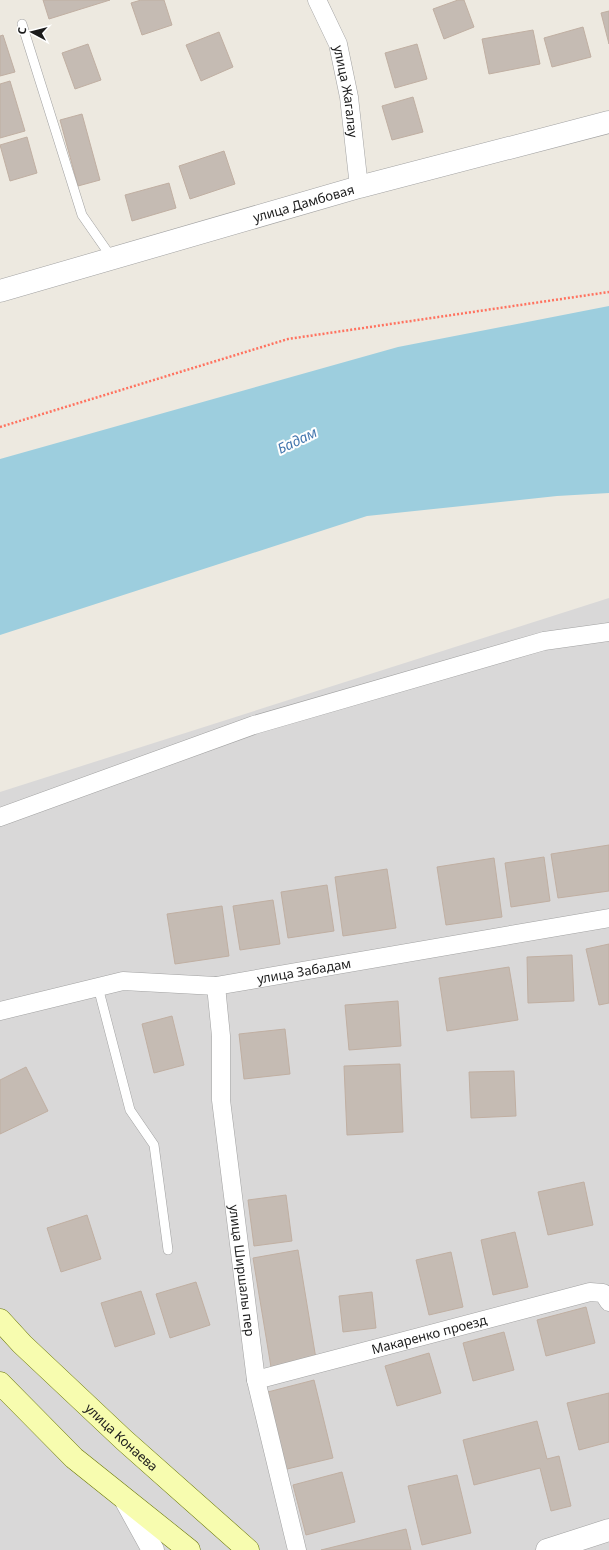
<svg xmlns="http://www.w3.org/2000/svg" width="609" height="1550" viewBox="0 0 609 1550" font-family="'Noto Sans',sans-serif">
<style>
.residential{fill:#d9d8d8}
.water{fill:#9dcede}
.building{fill:#c5bbb3;stroke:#c0afa2}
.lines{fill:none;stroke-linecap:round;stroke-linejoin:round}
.service-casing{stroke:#a2a2a2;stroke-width:10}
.minor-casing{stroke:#a2a2a2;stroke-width:19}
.tertiary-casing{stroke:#a2a2a2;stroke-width:23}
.secondary-casing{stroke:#667400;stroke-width:23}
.path{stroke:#ff725f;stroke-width:2.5;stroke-dasharray:2 2;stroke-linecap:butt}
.service{stroke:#fff;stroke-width:9}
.minor{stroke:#fff;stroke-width:18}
.tertiary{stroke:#fff;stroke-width:22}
.secondary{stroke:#f7fcaf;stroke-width:22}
.labels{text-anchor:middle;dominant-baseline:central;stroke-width:4;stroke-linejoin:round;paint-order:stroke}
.street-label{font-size:13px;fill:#1b1b1b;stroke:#fff}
.water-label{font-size:14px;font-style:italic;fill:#4477ae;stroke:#fff}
</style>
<rect width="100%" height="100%" fill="#ede9e0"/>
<path class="residential" d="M609,598V1550H0V792Z"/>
<path class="water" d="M609,306V493L557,496L367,516L0,635V459L398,347Z"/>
<path class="building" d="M43,0H110L49,19Z
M141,0H164L172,25L142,35L131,3Z
M458,0H464L474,27L444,39L433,9Z
M609,11V44L601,13Z
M583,27L591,57L552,67L544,38Z
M533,30L540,64L489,74L482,39Z
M219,32L233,67L201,81L186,45Z
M3,35L15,72L0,76V36Z
M88,44L101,80L75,89L62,53Z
M417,44L427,79L395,88L385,53Z
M10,81L25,131L0,138V84Z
M413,97L423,132L392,140L382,106Z
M82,114L100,180L78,186L60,120Z
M27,137L37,173L10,181L0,145Z
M224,151L235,184L190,199L179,166Z
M169,183L176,208L132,221L125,195Z
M609,845V891L558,898L551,854Z
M544,857L550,901L511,907L505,863Z
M494,858L502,917L446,925L437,867Z
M387,869L396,928L343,936L335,877Z
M327,885L334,931L288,938L281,892Z
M273,900L280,944L240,950L233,906Z
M222,906L229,956L175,964L167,914Z
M609,944V1003L599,1005L586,949Z
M572,955L574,1001L528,1003L527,957Z
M509,967L518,1020L447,1031L439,978Z
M398,1001L401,1046L349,1050L345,1005Z
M172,1016L184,1065L154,1073L142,1024Z
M285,1029L290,1074L244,1079L239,1034Z
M400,1064L403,1132L347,1135L344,1066Z
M26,1067L48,1111L0,1134V1080Z
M514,1071L516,1116L471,1118L469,1072Z
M584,1182L593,1225L548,1235L538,1192Z
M286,1195L292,1241L254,1246L248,1200Z
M87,1215L101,1259L61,1272L47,1228Z
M515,1232L528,1287L493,1295L481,1240Z
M298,1250L316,1359L271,1367L253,1258Z
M451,1252L463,1307L429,1315L416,1260Z
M196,1282L210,1325L170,1338L156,1294Z
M141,1291L155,1334L115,1347L101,1303Z
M372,1292L376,1328L343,1332L339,1296Z
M586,1307L595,1343L546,1356L537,1320Z
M504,1332L514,1370L473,1381L463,1343Z
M429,1353L441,1393L397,1406L385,1366Z
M314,1380L333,1458L283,1470L264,1393Z
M609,1393V1442L579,1450L567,1403Z
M537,1421L547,1459L559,1456L571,1506L551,1511L540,1468L474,1485L463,1440Z
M342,1472L355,1522L306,1535L293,1485Z
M457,1475L471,1533L422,1545L408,1486Z
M406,1529L411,1550H321Z"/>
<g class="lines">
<g class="service-casing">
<path id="service" d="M22,24L82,215L112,258
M98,987L130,1110L154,1145L168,1250"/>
</g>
<g class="minor-casing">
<g id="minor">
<path id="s1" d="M317,0L338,44L349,97L359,187"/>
<path d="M0,817L254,725L544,641L609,632"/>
<path id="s2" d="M216,986L221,1036V1100L256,1380L297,1550"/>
<path id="s3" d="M0,1011L123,981L216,986L609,918"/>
<path id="s4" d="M256,1380L590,1292L603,1293L609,1302"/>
</g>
</g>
<g class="tertiary-casing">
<g id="tertiary">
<path id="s5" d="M0,291L359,187L609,122"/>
<path d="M126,1501L153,1550"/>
<path d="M547,1550L609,1530"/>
</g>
</g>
<g class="secondary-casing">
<g id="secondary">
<path id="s6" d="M0,1320L22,1344L124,1440L248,1550"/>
<path d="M0,1383L74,1458L189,1550"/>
</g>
</g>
<path class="path" d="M0,427L288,339L609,292"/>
<use href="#service" class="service"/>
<use href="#minor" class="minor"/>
<use href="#tertiary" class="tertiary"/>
<use href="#secondary" class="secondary"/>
</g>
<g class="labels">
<g class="street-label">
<text stroke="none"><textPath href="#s1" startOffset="97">улица Жагалау</textPath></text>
<text stroke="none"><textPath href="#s5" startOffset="316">улица Дамбовая</textPath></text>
<text stroke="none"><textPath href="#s3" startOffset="309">улица Забадам</textPath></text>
<text stroke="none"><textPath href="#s2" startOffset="286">улица Ширшалы пер</textPath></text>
<text stroke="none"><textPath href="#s4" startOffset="179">Макаренко проезд</textPath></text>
<text stroke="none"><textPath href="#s6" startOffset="169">улица Конаева</textPath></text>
</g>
<g class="water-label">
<text transform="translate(297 440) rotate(-26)">Бадам</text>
</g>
</g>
<g transform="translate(32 32) rotate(277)" stroke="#ffffff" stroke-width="3" paint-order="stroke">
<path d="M0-3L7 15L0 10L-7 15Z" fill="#1b1b1b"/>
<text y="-6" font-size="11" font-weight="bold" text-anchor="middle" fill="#1b1b1b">С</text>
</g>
</svg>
